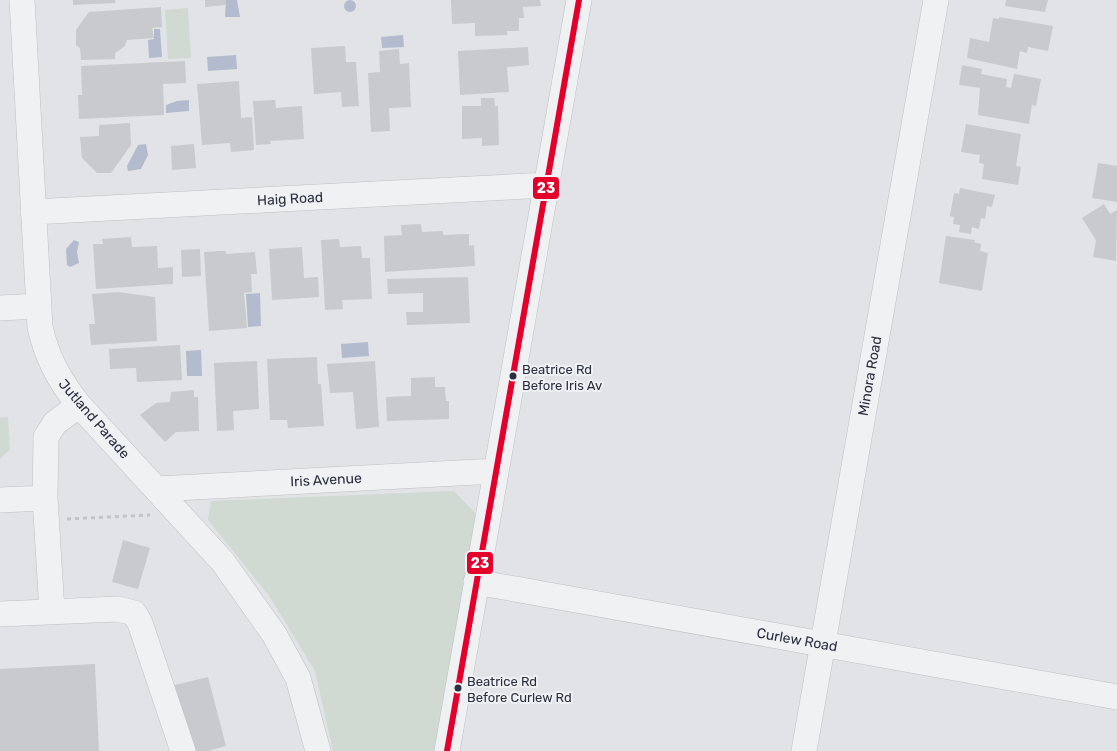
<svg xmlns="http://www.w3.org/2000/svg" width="1117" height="751" viewBox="0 0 1117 751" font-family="Rubik,sans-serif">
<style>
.green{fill:#d0d9d2}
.water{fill:#b3bcce}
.building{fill:#c9cace}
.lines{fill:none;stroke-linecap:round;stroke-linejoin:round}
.minor-casing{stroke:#bec0c2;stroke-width:26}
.path{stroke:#c3c4c9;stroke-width:3;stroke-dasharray:4 4;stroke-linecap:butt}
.minor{stroke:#f0f1f3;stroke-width:25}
.bus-1-casing{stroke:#eff1f5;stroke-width:10}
.bus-1{stroke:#e4002b;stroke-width:6}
.bus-dot{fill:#2a2e3d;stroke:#eff1f5;stroke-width:2}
.labels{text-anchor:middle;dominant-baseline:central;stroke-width:4;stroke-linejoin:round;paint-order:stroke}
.bus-label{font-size:13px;fill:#2a2e3d;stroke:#eff1f5;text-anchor:start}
.street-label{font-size:14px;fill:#2a2e3d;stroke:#eff1f5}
.line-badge{stroke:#eff1f5;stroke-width:2}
.badge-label{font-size:14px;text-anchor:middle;font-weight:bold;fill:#fff}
</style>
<rect width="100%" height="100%" fill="#e1e3e6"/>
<path class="green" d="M188,8L191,58L168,59L165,10Z
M8,417L10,449L0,459V418Z
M454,491L476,514L435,751H333L315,671L270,597L208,520L211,501Z"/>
<path class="water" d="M226,0H237L240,17H225Z
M344 6a6 6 0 1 1 12 0a6 6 0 1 1-12 0Z
M154,29H160L162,57L149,58L148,40L154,39Z
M403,35L404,47L382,48L381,37Z
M236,55L237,69L208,71L207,57Z
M189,100V111L166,113V105L177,101Z
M146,144L148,155L141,169L128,171L127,166L138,145Z
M74,240L79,242L77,252L79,263L70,267L67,265L66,249Z
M260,293L261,326L248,327L246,294Z
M368,342L369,356L342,358L341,344Z
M201,350L202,376H187L186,351Z"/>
<path class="building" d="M73,0H115V3L73,5Z
M205,0H226V5L205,7Z
M451,0H540L541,6L523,7L524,18H519V31H507V35L475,36V23L452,24Z
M1006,0H1048L1045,12L1005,6Z
M161,7L162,27L152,28L154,38L127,40L125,46L115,53V59L81,60L80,48L76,45V30L89,12Z
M999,17L1053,26L1048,51L1028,47L1027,53L1020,51L1017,69L967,58L970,38L989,42L993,18L999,19Z
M345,46L346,62H356L359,106L342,107L341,92L314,94L311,48Z
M528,47L529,65L507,67L509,92L460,95L458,51Z
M399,49L400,64L409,63L411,107L389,108L390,131L371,132L368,73L380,72L379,51Z
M185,61L186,83L163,84L164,115L79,119L78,95H82L81,66Z
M962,65L982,69L981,74L1007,79L1006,87L1011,88L1014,74L1041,79L1036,106L1032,105L1029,124L978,115L980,88L959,85Z
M239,81L241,118L252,117L254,150L231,152L230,143L202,145L197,84Z
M481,98H494L495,106H498L499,145L482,146V138L462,139V106H481Z
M275,100L276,108L302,106L304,139L270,141L271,144L256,145L253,101Z
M130,123L131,145L111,173H97L82,158L80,137L99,136V125Z
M966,124L1021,134L1016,166L1021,167L1018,185L982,179L984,164L979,163L980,155L961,152Z
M194,144L196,168L172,170L171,146Z
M1098,163L1117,166V202L1092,198Z
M960,188L995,195L992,207L987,206L985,219L981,218L979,229L972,227L971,234L959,232L960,225L953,224L954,217L950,216L954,193L959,194Z
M1104,204L1110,214L1117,210L1116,261L1093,257L1096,240L1082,218Z
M421,224L422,232L443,231V235L469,234V246L474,245L475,266L385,272L384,236L402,235L401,225Z
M946,236L975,240L974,242L981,244L980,251L988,253L982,291L939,283Z
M131,237L132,247L157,246L158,268L173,267V284L96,289L93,244H103L102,239Z
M339,239L340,247L361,246L362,258H370L372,299L342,300L343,309L325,310L321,240Z
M302,247L304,278L318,277L319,297L272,300L269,249Z
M200,249L201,276L182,277L181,250Z
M218,251H226V254L255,252L257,274H251L252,292L244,293L247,328L209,331L204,252Z
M468,277L470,323L407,325L406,312H423V293L388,294L387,279Z
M118,292L155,297L157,341L91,345L89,324H95L92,294Z
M180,345L182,380L137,382L136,368L110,369L109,349Z
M317,357L318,384H321L324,426L288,428L287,420H270L267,359Z
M257,361L259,409L233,411L234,430L217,431L214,363Z
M375,361L379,427L356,429L353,392L330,393L327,364Z
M435,377V387H445L446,401H449V419L387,421L386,397L411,396V378Z
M194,390V397H198L199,431L176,432L165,442L140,415L156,403L170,402L171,392Z
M123,540L150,548L138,589L112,582Z
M95,664L99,751H0V669Z
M208,677L226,746L208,751H188L171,686Z"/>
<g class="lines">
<g class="minor-casing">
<path id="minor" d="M22,0L40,327C47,358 59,380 79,405L223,562L274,634L298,678L318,751
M33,212L547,185
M0,308L38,306
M157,489L496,471
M45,498L52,611
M0,500L45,498L46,437L55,423L79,405
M476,582L1117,697
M0,614L118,609L134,613L140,623L183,751
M447,751L579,0
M804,751L936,0"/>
</g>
<path class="path" d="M67,519L150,515"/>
<use href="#minor" class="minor"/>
<g class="bus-1-casing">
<path id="bus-1" d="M447,751L579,0"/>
</g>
<use href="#bus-1" class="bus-1"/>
</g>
<g class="bus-dot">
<circle cx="513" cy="376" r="4.5"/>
<circle cx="458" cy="688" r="4.5"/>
</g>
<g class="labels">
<g class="bus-label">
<text x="522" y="369">Beatrice Rd<tspan x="522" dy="16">Before Iris Av</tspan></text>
<text x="467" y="681">Beatrice Rd<tspan x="467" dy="16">Before Curlew Rd</tspan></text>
</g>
<g class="street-label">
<text transform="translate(290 199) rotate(-3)">Haig Road</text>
<text transform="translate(870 376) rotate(-80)">Minora Road</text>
<text transform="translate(94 419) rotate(49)">Jutland Parade</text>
<text transform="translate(326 480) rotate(-3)">Iris Avenue</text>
<text transform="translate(797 640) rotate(10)">Curlew Road</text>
</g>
</g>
<g class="line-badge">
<rect x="532" y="176" width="28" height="24" rx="5" fill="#e4002b"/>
<rect x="466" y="551" width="28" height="24" rx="5" fill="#e4002b"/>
</g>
<g class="badge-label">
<text x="546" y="193">23</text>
<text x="480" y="568">23</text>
</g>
</svg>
